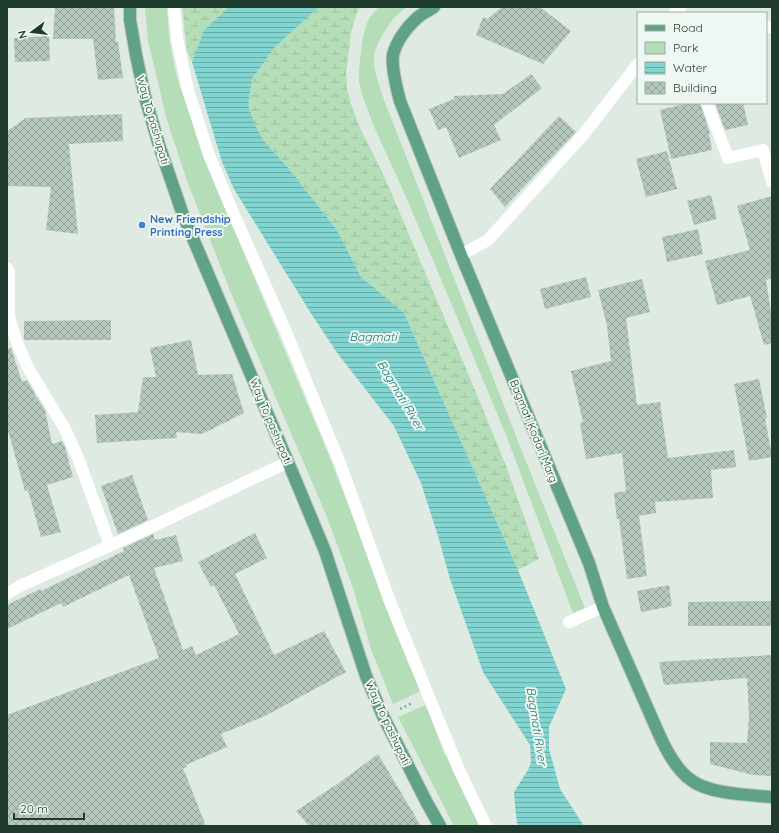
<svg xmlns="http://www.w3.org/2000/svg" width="779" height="833" viewBox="0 0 779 833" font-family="Quicksand,sans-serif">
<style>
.green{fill:#b5ddb7}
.wetland{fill:url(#wetland-marsh)}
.water{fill:url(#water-rules)}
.building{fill:url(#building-cross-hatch)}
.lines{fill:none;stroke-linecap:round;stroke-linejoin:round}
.major-casing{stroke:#bcc4c0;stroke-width:14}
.path{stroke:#7cb095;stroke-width:2.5;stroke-dasharray:2 3;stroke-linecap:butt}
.minor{stroke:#fff;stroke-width:12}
.major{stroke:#5fa384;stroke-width:12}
.shop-dot{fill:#3f7fe0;stroke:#eef7f1;stroke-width:1.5}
.labels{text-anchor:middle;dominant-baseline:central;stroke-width:4;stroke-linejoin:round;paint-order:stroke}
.street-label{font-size:11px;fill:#1e3b2d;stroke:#eef7f1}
.shop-label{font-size:11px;font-weight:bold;fill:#366cbe;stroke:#eef7f1;text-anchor:start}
.water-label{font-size:12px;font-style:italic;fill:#167a76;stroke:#eef7f1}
</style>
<defs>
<pattern id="wetland-marsh" width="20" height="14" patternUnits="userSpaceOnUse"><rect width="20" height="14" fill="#b5ddb7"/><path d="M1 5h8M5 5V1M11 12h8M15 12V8" fill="none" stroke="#9bbf9e"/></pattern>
<pattern id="water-rules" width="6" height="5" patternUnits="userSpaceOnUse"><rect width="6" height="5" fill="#81d4d0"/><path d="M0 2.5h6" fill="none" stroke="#69ada9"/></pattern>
<pattern id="building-cross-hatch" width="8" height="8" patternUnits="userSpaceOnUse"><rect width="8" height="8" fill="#b6c8bd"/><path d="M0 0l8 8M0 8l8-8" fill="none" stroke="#93a49a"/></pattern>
</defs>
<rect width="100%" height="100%" fill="#deeae2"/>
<path class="green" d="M145,7H167L169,36L173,60L178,81L192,121L217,189L328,453L421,691L393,704L371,649L353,588L327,517L233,298L187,181L166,117L156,74L148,41Z
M379,7H406C402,11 398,14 394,18C387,27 375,45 374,57C373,71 380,86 384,100L525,459L585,608L573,613L506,435L438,272L406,197L373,124L362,94L359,82V71L362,41L367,23L370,17Z
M426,705L445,756L456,752L489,826H454L398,717Z"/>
<path class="wetland" d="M182,7H229L204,30L192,62L187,51Z
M320,7H360L356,15L351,33L346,73L347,89L351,104L360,128L385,178L478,397L506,466L539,559L518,570L404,313L361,277L337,230L289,169L263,140L255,125L248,105L252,79L275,47L313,11Z"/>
<path class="water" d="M229,7H320L313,12L275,47L252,79L248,105L255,125L263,140L289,169L337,230L361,277L404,313L518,570L566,689L549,727V749L560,789L584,826H519L517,823L515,806L514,792L528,770L531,763L530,745L483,672L450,579L438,536L421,483L394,426L338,354L312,315L234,189L222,162L192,62L204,30Z"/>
<path class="building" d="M64,7H114L116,42H118L123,78L98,80L93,39H53L55,8H64Z
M502,7H540L571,31L543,64L476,35L483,17L487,19Z
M49,36L50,61L15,62L14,38Z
M531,74L542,88L494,125L501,140L459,158L446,127L438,130L429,109L454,99V96L503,94Z
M688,103H700L710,133H709L712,150L671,159L660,110Z
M715,103H743L748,125L725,130Z
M122,114L123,141L69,144L78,234L46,230L51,187L7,186V131L26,118Z
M559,116L576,132L505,207L490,189Z
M667,151L677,189L646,197L636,159Z
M711,195L717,219L694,225L687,201Z
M772,196V278L766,280L772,318V343L764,345L750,296L717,305L705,261L750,250L737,206Z
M698,229L703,254L667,262L662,237Z
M586,277L591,297L545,309L540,289Z
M642,279L650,312L626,318L637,405L660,402L668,458L734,450L736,467L711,470L713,498L655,502L656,513L639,516L647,576L627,579L619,519H617L614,493L626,491L622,453L586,459L580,423L583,422L571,371L611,361L607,326L598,290Z
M111,320V340H24V321Z
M191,340L198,375L232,374L244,413L202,434L176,432L177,438L97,443L95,415L138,412L143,377H156L150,348Z
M11,348L22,382L27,380L34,392L36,398L37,397L45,410L52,444L62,441L65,447L73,477L47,485L61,532L41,537L28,490L25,491L7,427V349Z
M759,379L767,418H765L772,457L749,461L734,384Z
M132,475L148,520L118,534L101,486Z
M255,533L267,558L235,574L274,655L324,631L346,672L265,716L221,734L227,747L186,765L187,767L183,768L206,826H7V715L159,658L129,575L63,607L61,603L7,629V605L40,589L41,591L124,551L123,548L153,534L155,540L176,535L183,561L154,568L183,650L192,646L196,655L239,634L214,585L211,587L198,562Z
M669,585L672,606L641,612L637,591Z
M772,601V626H688V602Z
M772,655V776L753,775L710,764V742L747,743L749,716L747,678L664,685L659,662Z
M378,754L421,826H309L296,811L339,783Z"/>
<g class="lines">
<g class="major-casing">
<path id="major" d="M130,7V20L136,55L145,97L159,145L183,215L288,462L325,551L366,676L383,716L427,803L440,826
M434,7C428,11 421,14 416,19C406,28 396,42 393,55C391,67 397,89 400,101L461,255L589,563L603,607L658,732C665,748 676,770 691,780C708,794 750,795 772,797"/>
</g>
<path class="path" d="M400,709L412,703"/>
<path class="minor" d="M174,7L177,39L188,90L209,155L232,210L286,332L341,466L389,599L401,629L459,770L486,826
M675,13L681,7
M766,27H772
M707,103L728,158L763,150L772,182
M461,255L488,240L583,135L638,64
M7,268L9,272V317L16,340L27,366L65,429L78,458L110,545
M7,594L20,586L149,528L288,462
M569,622L603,607"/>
<use href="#major" class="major"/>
</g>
<circle class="shop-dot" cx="142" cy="225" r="4"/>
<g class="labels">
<g class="street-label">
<text transform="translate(153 120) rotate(74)">Way To pashupati</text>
<text transform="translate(271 421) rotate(67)">Way To pashupati</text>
<text transform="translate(534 431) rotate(68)">Bagmati Kodari Marg</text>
<text transform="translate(388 723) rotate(65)">Way To pashupati</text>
</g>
<g class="shop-label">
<text x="150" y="219">New Friendship<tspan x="150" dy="13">Printing Press</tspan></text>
</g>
<g class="water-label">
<text x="373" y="336">Bagmati</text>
<text transform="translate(401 395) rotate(59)">Bagmati River</text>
<text transform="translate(537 726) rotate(81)">Bagmati River</text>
</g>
</g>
<rect width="779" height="833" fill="none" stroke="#1e3b2d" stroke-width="16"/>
<rect x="637" y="12" width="130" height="92" fill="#eef7f1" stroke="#9baca3"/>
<rect x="645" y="25" width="20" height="6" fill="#5fa384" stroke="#9baca3"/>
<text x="673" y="32" font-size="12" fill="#1e3b2d">Road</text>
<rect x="645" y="42" width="20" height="12" fill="#b5ddb7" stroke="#9baca3"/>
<text x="673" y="52" font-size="12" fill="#1e3b2d">Park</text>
<rect x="645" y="62" width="20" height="12" fill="url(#water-rules)" stroke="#9baca3"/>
<text x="673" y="72" font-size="12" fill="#1e3b2d">Water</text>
<rect x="645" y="82" width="20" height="12" fill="url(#building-cross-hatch)" stroke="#9baca3"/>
<text x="673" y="92" font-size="12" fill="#1e3b2d">Building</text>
<g transform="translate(32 32) rotate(255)" stroke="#eef7f1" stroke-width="3" paint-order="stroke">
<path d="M0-3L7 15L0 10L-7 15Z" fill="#1e3b2d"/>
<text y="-6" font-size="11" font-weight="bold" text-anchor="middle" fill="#1e3b2d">N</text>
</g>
<path d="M14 813v6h70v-6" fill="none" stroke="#1e3b2d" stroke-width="2"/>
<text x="20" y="813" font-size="12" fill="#1e3b2d" stroke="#eef7f1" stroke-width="3" paint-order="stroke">20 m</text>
</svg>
